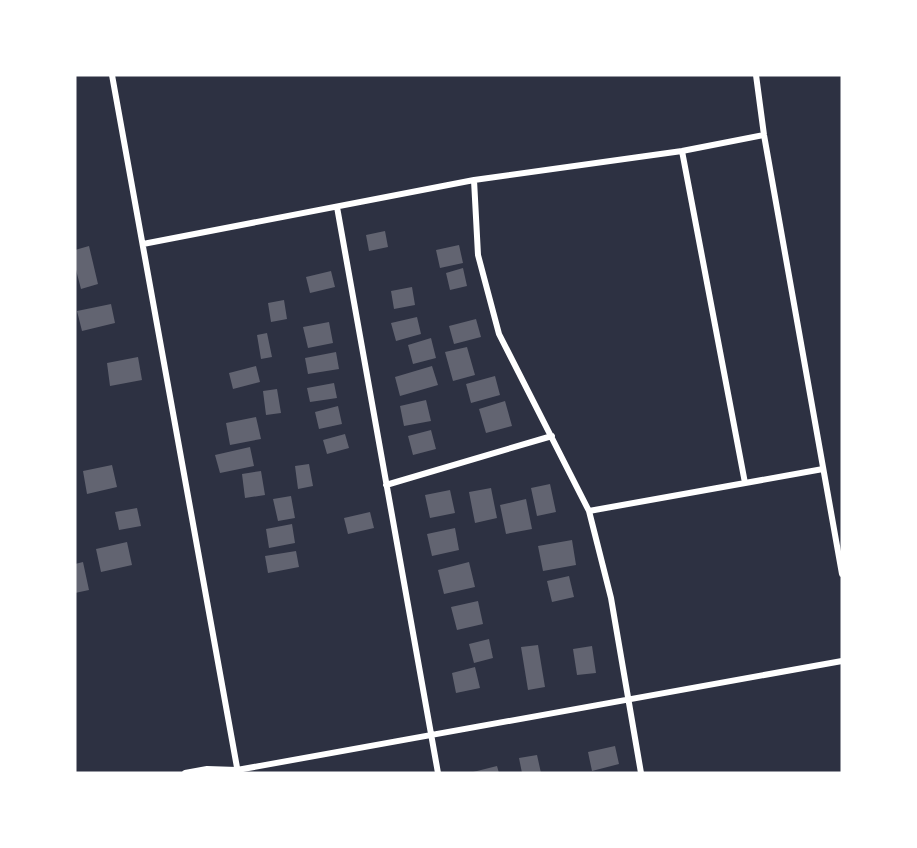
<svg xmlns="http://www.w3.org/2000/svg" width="917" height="848" font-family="'Source Sans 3',sans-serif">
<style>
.building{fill:#626471}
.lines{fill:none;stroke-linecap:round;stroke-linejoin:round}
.minor{stroke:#fff;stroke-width:6}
</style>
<rect width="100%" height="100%" fill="#2d3142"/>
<path class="building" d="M385,231l3,16 -19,4 -3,-16z
M459,245l4,18 -23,5 -4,-18z
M89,246l9,38 -17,5 -6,-23v-16z
M463,268l4,18 -17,4 -4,-17z
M331,271l4,16 -25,6 -4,-16z
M412,287l3,18 -21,4 -3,-18z
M284,300l3,19 -16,3 -3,-19z
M111,304l4,19 -33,8 -5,-20z
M417,317l4,17 -25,7 -5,-18z
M476,319l5,18 -27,7 -5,-18z
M329,322l4,21 -25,5 -5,-21z
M267,333l5,24 -11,2 -4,-24z
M431,338l5,20 -23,6 -5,-19z
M467,347l8,28 -22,6 -8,-29z
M336,352l3,17 -31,5 -3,-16z
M138,357l4,23 -32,6 -3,-23z
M256,366l4,16 -27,7 -4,-16z
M432,366l6,19 -38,11 -5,-19z
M495,376l5,19 -29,8 -5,-19z
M334,383l3,15 -27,4 -3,-14z
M277,389l4,24 -15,2 -3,-24z
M426,400l5,21 -27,5 -4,-20z
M505,401l7,25 -26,7 -7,-24z
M338,406l4,18 -23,5 -4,-17z
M256,417l5,22 -31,6 -4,-22z
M431,430l5,19 -23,6 -5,-19z
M345,434l4,14 -22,6 -4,-14z
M250,447l4,19 -34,7 -5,-18z
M309,464l4,22 -15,3 -3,-23z
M112,465l5,22 -30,7 -4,-23z
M261,471l4,24 -20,3 -3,-24z
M550,484l6,28 -19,4 -6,-28z
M491,488l6,30 -22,5 -6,-31z
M450,490l5,23 -25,5 -5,-23z
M291,496l4,22 -17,3 -5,-22z
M526,499l6,30 -26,5 -6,-29z
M137,508l4,18 -22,4 -4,-18z
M370,512l4,16 -26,6 -4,-16z
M292,524l3,19 -26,5 -3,-19z
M455,528l4,22 -27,6 -5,-22z
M572,540l4,25 -33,6 -5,-25z
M127,542l5,23 -31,7 -5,-23z
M296,551l3,16 -31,6 -3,-17z
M83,562l6,28 -14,3v-29z
M469,562l6,25 -31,7 -6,-24z
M569,576l5,21 -22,5 -5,-21z
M478,601l5,23 -26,6 -6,-23z
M489,639l4,19 -19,5 -5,-19z
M538,645l7,42 -17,3 -7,-43z
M592,646l4,27 -19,2 -4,-26z
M475,667l5,21 -24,5 -4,-20z
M615,746l4,18 -27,7 -4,-19z
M537,755l4,18h-19l-3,-15z
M497,766l2,7h-26v-1z"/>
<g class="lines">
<path class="minor" d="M112,75l126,698
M756,75l8,60 78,439
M682,151l63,332
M474,180l4,75 21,79 90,177 22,87 30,175
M337,207l101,566
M143,244l331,-64 208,-29 82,-16
M386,485l166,-49
M589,511l234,-42
M185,773l22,-4 30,1 605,-109"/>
</g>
<rect width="917" height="848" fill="none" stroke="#ffffff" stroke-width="153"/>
</svg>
